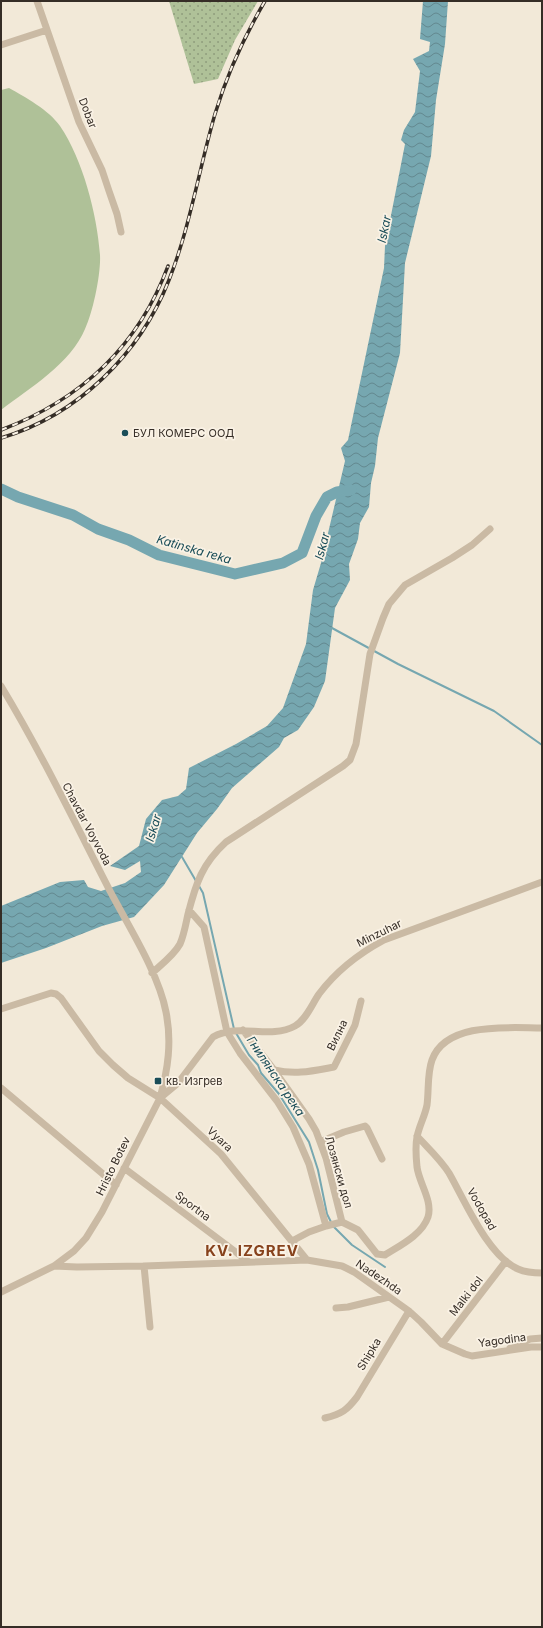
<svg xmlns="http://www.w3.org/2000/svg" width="543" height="1628" font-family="Inter,sans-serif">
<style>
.grass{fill:url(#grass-dots)}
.garden{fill:#afc198}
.water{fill:url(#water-waves)}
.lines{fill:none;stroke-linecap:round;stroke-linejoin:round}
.stream{stroke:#76a7b0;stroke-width:2}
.river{stroke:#76a7b0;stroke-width:11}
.minor{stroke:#cabaa4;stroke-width:7}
.rail-casing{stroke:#352d26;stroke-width:3.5}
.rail{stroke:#faf2e5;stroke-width:2;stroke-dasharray:6;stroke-linecap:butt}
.poi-dot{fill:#1a4d58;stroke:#faf2e5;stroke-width:1.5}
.labels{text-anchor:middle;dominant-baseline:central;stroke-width:3.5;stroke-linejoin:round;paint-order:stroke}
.street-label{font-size:11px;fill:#352d26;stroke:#faf2e5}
.poi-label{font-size:11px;fill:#352d26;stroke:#faf2e5;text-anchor:start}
.water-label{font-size:12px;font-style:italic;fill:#1a4d58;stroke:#faf2e5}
.district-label{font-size:15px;font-weight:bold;letter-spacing:1px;fill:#87421c;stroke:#faf2e5}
</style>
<defs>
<pattern id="grass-dots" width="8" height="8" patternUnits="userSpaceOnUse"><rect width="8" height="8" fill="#afc198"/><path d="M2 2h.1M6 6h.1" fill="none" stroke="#8f9d7c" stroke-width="1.8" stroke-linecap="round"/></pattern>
<pattern id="water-waves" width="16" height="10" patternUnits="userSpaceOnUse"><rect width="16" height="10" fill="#76a7b0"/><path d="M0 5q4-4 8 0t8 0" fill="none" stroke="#62888f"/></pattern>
</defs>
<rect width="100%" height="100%" fill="#f2e9d8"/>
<path class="grass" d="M169,1h89l-23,39 -17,39 -24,5z"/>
<path class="garden" d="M9,88c16,9 40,22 51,38 23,34 37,88 40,129 1,19 -7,57 -15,74 -14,34 -55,59 -84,81v-320z"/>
<path class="water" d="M423,1h25l-3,43 -9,56 -5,56 -26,107 -5,90 -22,85 -3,28 -4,17 -2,24 -9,16 -2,16 -9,25 1,16 -15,28 -10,73 -11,26 -16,23 -14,8 -5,9 -47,41 -15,21 -20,24 -33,52 -30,32 -32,9 -56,22 -45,15v-57l59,-24 24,-2 4,7 13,4 24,-8 16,-11 -1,-11 -15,9 -15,-4 29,-20 7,-27 16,-19 16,-4 8,-7 3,-21 47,-24 31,-18 16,-18 23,-64 7,-54 8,-27 24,-102 -4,-13 7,-8 36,-172 1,-22 20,-102 -4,-4 3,-10 11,-18 5,-41 -7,-12 16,-8 1,-9 -10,-3z"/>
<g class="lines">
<path class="stream" d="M332,628l66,36 96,47 48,34
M182,857l14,24
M199,886l4,7 31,136
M236,1033l13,22 9,10 3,8 18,21 30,48 9,28 9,44 4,8
M333,1226l19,19 33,22"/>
<path class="river" d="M1,489l17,8 55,18 25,14 31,11 30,15 76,19 48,-11 19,-10 14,-37 11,-19 10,-5 14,-2"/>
<path class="minor" d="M37,1l42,121 23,48 7,21 8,23 4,18
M1,45l46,-15
M1,686c40,66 74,137 109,205 19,36 49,83 56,121 6,30 2,57 -6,86
M189,910l15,17 23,105 13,21 37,48 16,26 16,37 17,62 16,-4
M152,973c10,-9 22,-18 28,-29 4,-9 6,-21 8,-30 8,-31 14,-50 38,-72l117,-76 7,-6 6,-16 14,-90 13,-36 6,-14 16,-19 47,-27 20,-13 18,-16
M1,1009l50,-16 5,1 5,4 38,53 14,14 15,13 32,20 61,56 86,106
M243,1030l31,40 35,49 7,12 10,27 16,64
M274,1070c22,5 38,1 60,-3l21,-42 6,-24
M1,1088l115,97
M417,1136c11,12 24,24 32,37 16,28 39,83 69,96 7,3 16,4 24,4
M320,1142l24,-10 21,-6 2,2 15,31
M124,1168l125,94
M342,1222l16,8 19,24 8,1c14,-9 37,-20 43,-38 5,-16 -9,-34 -11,-50 -1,-10 -2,-20 0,-30 2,-11 8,-21 10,-32 2,-15 0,-31 5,-45 14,-39 78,-32 110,-32
M292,1241l17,-9 17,-6
M54,1266l23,1 67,-1 163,-6 35,6 12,6 55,39 12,11 21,22 23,10 7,2 59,-9h11
M144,1266l6,61
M1,1292l53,-26 20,-15 12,-13 16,-26 58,-114 18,-15 35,-46c25,-15 56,3 82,-11 11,-6 17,-22 24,-32 18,-24 39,-40 65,-54l158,-58
M336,1308l12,-1 41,-10
M442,1344l64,-83
M510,1348l20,-9 12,-1
M325,1418c17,-4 22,-8 32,-21l52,-86"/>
<defs>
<path id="rail" d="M1,430c79,-30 137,-83 167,-164
M1,438c77,-23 139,-84 168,-158 21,-53 30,-111 46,-166 12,-40 29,-77 50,-113"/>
</defs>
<use href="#rail" class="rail-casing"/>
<use href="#rail" class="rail"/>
</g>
<g class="poi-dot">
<circle cx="125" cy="433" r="4"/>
<rect x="154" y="1077" width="8" height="8" rx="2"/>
</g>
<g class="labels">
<g class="street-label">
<text transform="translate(88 113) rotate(69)">Dobar</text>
<text transform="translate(87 824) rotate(62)">Chavdar Voyvoda</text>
<text transform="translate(379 933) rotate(-26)">Minzuhar</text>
<text transform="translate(337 1035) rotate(-64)">Вилна</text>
<text transform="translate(220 1139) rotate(44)">Vyara</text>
<text transform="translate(113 1166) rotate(-64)">Hristo Botev</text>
<text transform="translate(339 1172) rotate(74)">Лозянски дол</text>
<text transform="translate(193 1206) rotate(37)">Sportna</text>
<text transform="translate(482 1209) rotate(60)">Vodopad</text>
<text transform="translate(379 1277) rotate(34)">Nadezhda</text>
<text transform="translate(466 1296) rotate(-52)">Malki dol</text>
<text transform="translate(502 1340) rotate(-8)">Yagodina</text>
<text transform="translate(369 1354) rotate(-59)">Shipka</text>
</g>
<g class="poi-label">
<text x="133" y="433">БУЛ КОМЕРС ООД</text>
<text x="166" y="1081">кв. Изгрев</text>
</g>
<g class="water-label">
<text transform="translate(384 229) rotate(-78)">Iskar</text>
<text transform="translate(322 546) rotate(-75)">Iskar</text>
<text transform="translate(194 549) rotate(16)">Katinska reka</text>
<text transform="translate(153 828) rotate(-73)">Iskar</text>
<text transform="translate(276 1076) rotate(56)">Гнилянска река</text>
</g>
<g class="district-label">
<text x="252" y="1250">KV. IZGREV</text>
</g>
</g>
<rect width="543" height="1628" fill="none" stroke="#352d26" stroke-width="4"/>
</svg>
